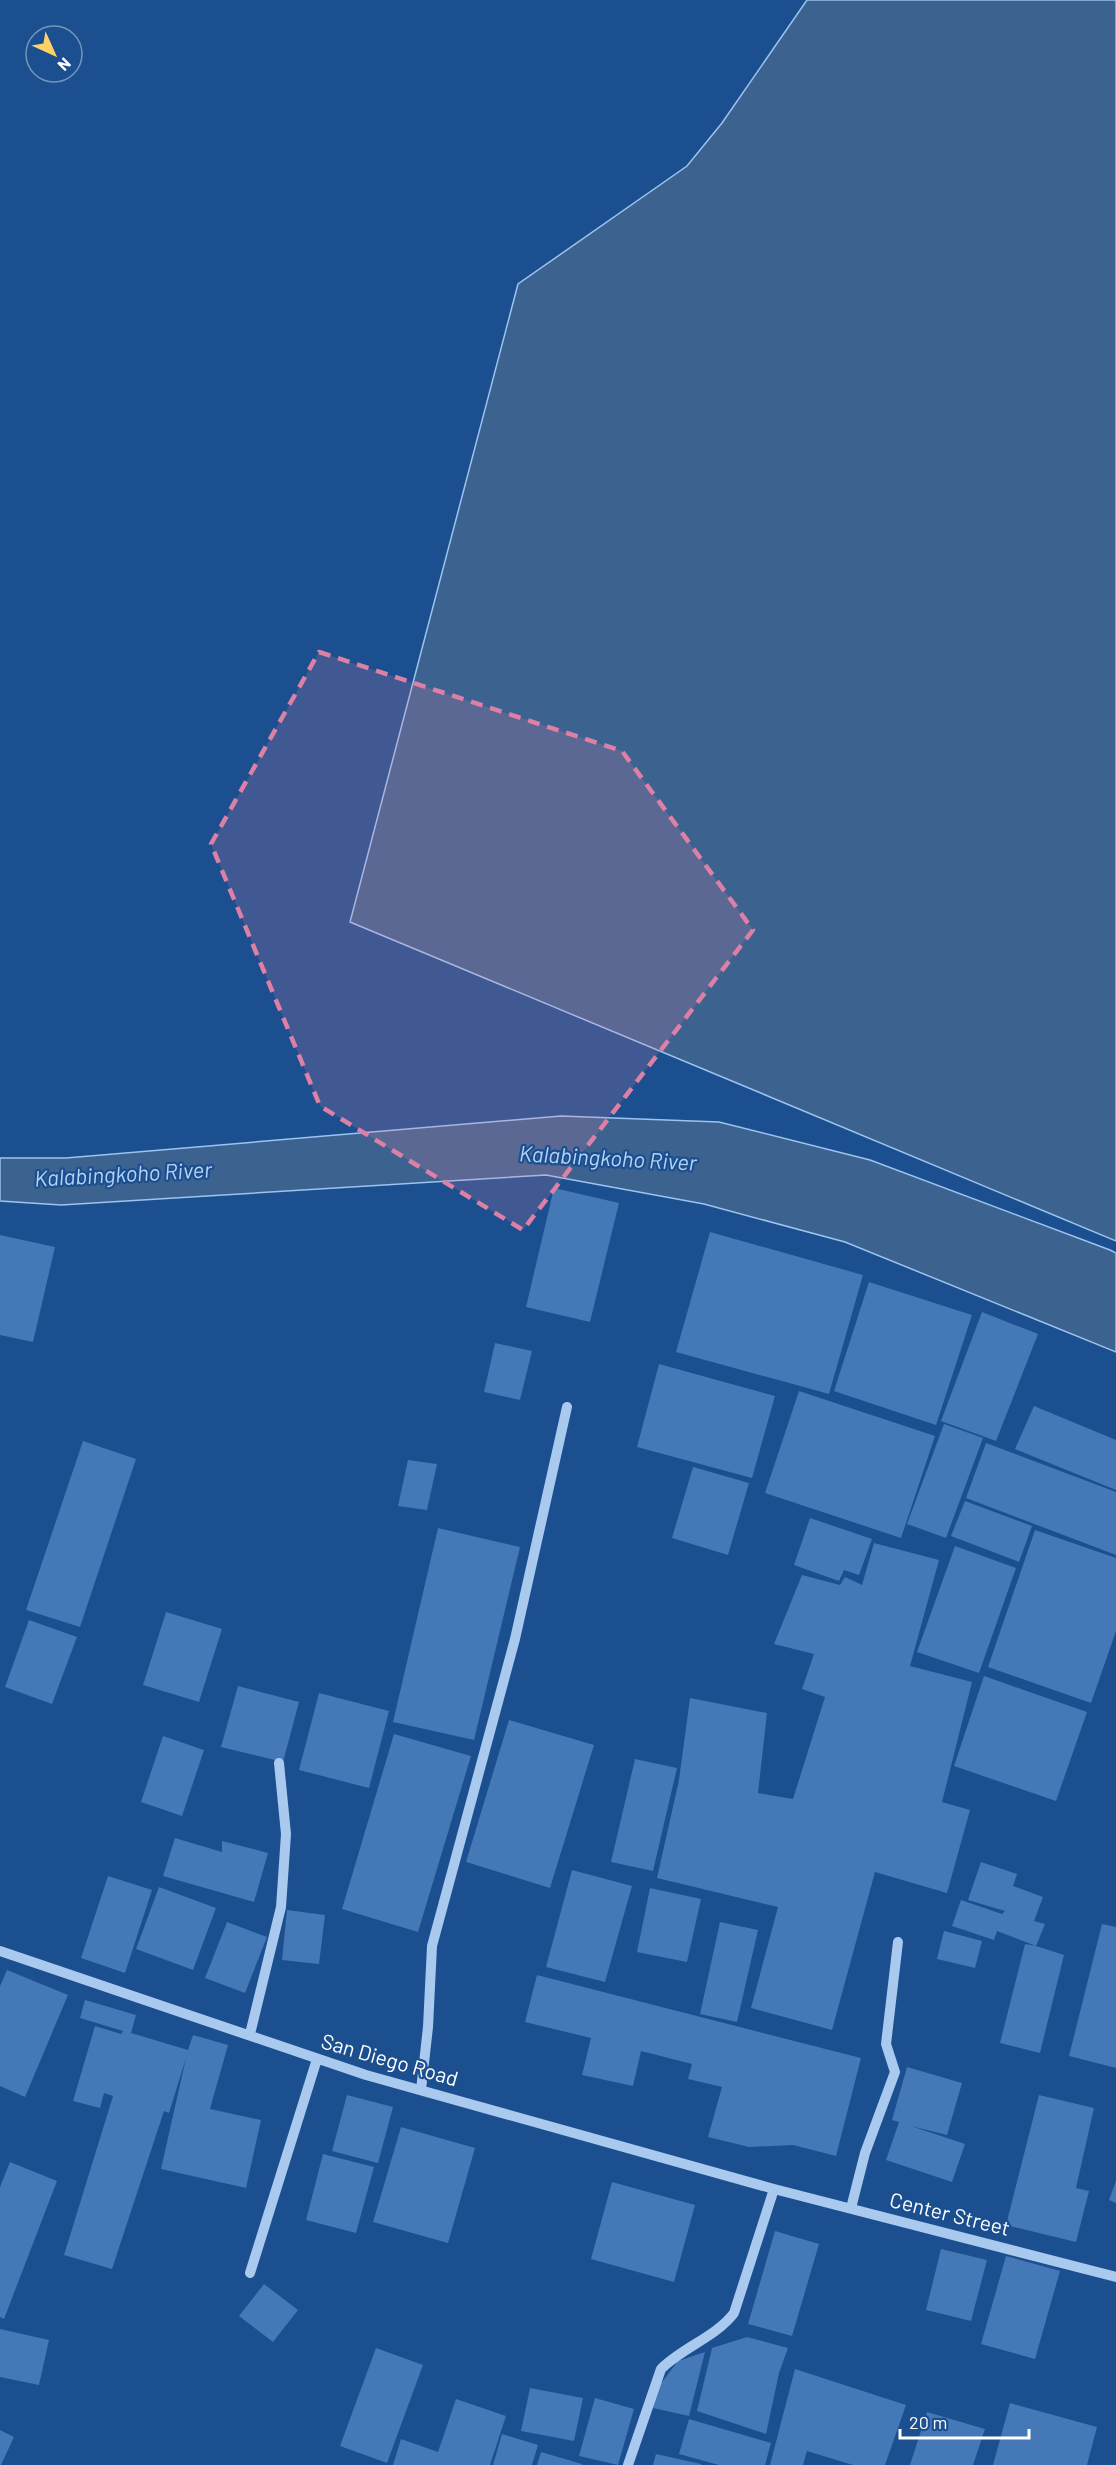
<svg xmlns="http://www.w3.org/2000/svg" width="1116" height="2465" font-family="Barlow,sans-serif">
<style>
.water{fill:#3c6290;stroke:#9cc4f0;stroke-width:1.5}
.building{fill:#4478b7}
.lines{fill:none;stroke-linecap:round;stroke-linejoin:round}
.minor{stroke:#a9c9ee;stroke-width:10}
.marked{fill:#dd80a5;fill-opacity:0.2;stroke:#dd80a5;stroke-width:4.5;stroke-dasharray:12 8;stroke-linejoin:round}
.labels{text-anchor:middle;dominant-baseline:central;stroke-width:4.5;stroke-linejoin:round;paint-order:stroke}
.street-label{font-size:21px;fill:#fff;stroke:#1b4f8f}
.water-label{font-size:22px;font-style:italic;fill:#b5d3f5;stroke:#1b4f8f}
</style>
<rect width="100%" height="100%" fill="#1b4f8f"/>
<path class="water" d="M807,0h309v1241l-766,-319 168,-638 169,-118 35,-43z
M561,1116l158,6 151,38 240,90 6,3v99l-271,-110 -141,-38 -158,-29 -485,30 -61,-4v-43h66z"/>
<path class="building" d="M554,1188l65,15 -29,119 -64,-15z
M710,1232l153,43 -34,119 -153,-42z
M0,1235l55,12 -22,95 -33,-7z
M869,1282l103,33 -36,110 -102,-34z
M982,1312l56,22 -42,107 -55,-20z
M495,1343l37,8 -12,49 -36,-8z
M659,1364l116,32 -23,82 -115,-31z
M799,1391l136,45 -34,102 -136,-45z
M1034,1406l82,34v50l-101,-41z
M944,1424l39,14 -37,100 -39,-14z
M83,1441l53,18 -56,168 -54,-17z
M986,1443l130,49v63l-150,-57z
M408,1460l29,4 -10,46 -29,-4z
M693,1467l56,16 -21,72 -56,-17z
M965,1501l67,25 -13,36 -68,-26z
M810,1518l62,21 -13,36 -15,-5 -5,11 -45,-16z
M438,1528l82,19 -46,193 -81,-18z
M1035,1530l81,28v73l-25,72 -103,-36z
M874,1543l65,17 -29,106 62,16 -30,120 28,8 -23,83 -72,-21 -43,158 -81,-22 27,-101 -121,-29 22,-98 11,-82 77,15 -9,80 35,6 32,-102 -23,-8 12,-35 -40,-10 28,-69 38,10 5,-8 17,8z
M955,1546l61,22 -37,105 -62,-21z
M166,1612l56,17 -23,73 -56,-17z
M29,1620l48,17 -25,67 -47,-17z
M984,1676l103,36 -31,89 -102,-35z
M238,1686l61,16 -16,60 -62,-15z
M319,1693l70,18 -20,77 -70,-18z
M509,1720l85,25 -44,143 -84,-26z
M394,1734l77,22 -53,176 -76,-23z
M163,1736l41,14 -22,66 -41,-14z
M635,1759l42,9 -24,103 -42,-9z
M175,1838l47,14v-11l46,12 -14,49 -91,-26z
M981,1862l36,12 -4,12 30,11 -9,24 11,3 -9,22 -39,-15 -3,9 -42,-14 9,-26 41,14 3,-3 -37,-11z
M572,1870l60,16 -27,96 -59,-15z
M108,1876l44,14 -27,83 -44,-15z
M159,1887l57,21 -23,62 -57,-21z
M650,1888l51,11 -14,63 -50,-10z
M287,1910l38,5 -6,49 -37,-4z
M227,1922l40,15 -22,56 -40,-15z
M720,1922l38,8 -21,92 -37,-8z
M1102,1924l14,3v141l-47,-12z
M944,1931l38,10 -7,27 -38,-9z
M1025,1944l11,2 28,9 -24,98 -40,-10z
M7,1970l61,25 -43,102 -25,-11v-100z
M537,1975l324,83 -25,98 -43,-11 -44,2 -41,-10 14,-50 -34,-8 4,-15 -51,-13 -8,35 -51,-11 9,-37 -66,-16z
M85,2000l51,15 -5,18 57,17 5,-15 35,10 -18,64 51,11 -15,68 -85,-19 25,-111 -17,55 -5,-2 -52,158 -48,-14 49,-159 -9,-3 -4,15 -27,-7 22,-75 26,8 2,-3 -43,-13z
M907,2067l55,16 -15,52 -36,-9 54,18 -13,38 -66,-22 13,-38 -7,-2z
M347,2095l46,12 -15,56 -46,-12z
M1039,2095l55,13 -18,80 13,3 -13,51 -70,-17z
M401,2127l74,21 -27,95 -75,-21z
M323,2154l51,13 -18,66 -50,-13z
M10,2162l47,19 -53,138 -4,-2v-130z
M1116,2181v22l-7,-3z
M612,2182l83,23 -21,77 -83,-23z
M775,2231l44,13 -27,92 -44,-12z
M941,2249l46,11 -16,61 -45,-11z
M1006,2256l54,15 -25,88 -54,-15z
M264,2284l34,26 -25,32 -34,-26z
M0,2329l49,11 -10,45 -39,-8z
M747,2337l41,11 -9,25 -13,61 -69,-23 15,-63z
M376,2348l47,17 -36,98 -47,-17z
M705,2352l-16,64 -36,-8 3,-18 22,-29z
M795,2369l111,36 -21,60h-32l-46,-14 -4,14h-33z
M530,2388l53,10 -9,43 -53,-10z
M595,2398l39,11 -16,56 -39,-9z
M456,2399l50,17 -16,49h-97l8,-26 37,13z
M1010,2403l87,24 -10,38h-94z
M927,2412l58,17 -12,36h-63z
M689,2419l82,24 -6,22h-46l-40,-11z
M0,2430l14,7 -13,28h-1z
M502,2434l36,11 -6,20h-39z
M541,2452l41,12v1h-45z
M656,2454l45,10v1h-48z"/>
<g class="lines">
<path class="minor" d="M0,1951l366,124 408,114 342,88
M250,2034l31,-127 5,-73 -7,-71
M421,2090l7,-63 4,-81 83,-307 52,-232
M851,2208l14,-55 30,-81 -9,-28 12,-102
M250,2273l67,-214
M628,2465l33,-96c22,-22 55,-32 73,-56l40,-124"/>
</g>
<path class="marked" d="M319,652l303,99 131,179 -230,300 -203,-124 -109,-262z"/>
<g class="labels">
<g class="street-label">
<text transform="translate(390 2059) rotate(16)">San Diego Road</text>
<text transform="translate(950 2213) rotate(14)">Center Street</text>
</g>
<g class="water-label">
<text transform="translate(608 1157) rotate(3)">Kalabingkoho River</text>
<text transform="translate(123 1173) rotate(-3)">Kalabingkoho River</text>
</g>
</g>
<g transform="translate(54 54) rotate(135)"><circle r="28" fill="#1b4f8f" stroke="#7695bc" stroke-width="1.5"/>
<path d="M0-4.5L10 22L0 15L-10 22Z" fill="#ffd166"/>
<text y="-9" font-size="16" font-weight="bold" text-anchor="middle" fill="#ffffff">N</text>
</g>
<path d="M900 2429v9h129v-9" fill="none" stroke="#ffffff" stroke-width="3"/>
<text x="909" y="2429" font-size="18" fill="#ffffff" stroke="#1b4f8f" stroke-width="4.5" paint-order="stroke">20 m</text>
</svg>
